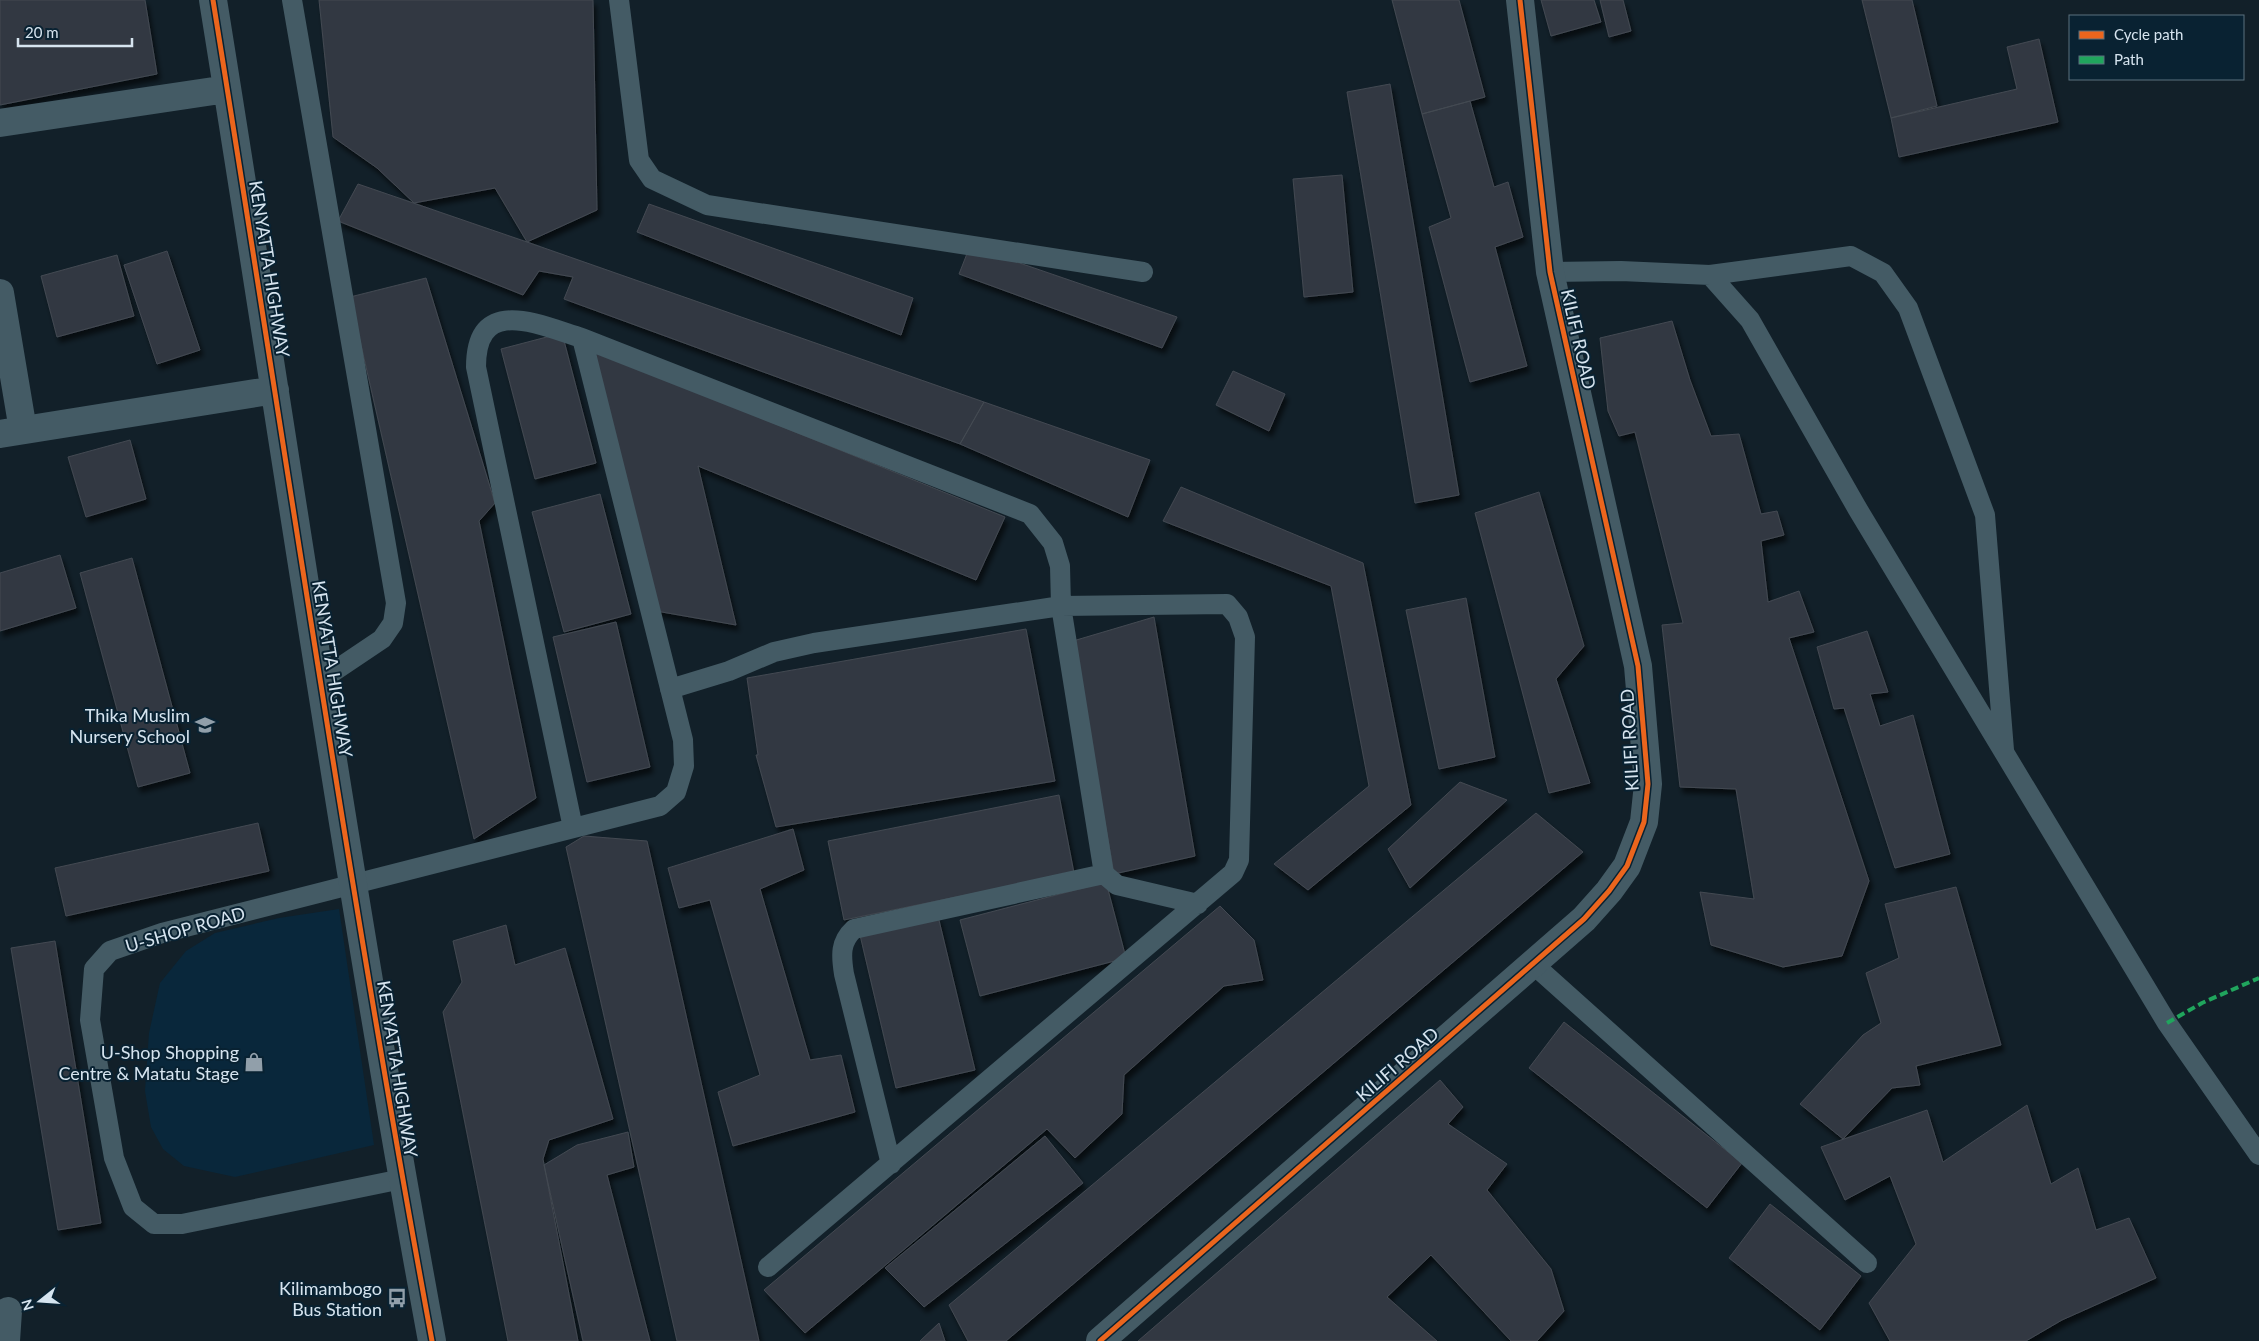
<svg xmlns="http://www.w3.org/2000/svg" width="2259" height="1341" font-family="Lato,sans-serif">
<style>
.built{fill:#09273b}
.building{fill:#333942;stroke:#434952;filter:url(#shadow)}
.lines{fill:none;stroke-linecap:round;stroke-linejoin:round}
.service{stroke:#445b65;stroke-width:20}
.minor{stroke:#445b65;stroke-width:28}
.quiet{stroke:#20a55d;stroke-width:4;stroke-dasharray:8 4;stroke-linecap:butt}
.cycleway-casing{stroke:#092232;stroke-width:8}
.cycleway{stroke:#eb651d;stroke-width:5}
.labels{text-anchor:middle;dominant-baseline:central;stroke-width:4;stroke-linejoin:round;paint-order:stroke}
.street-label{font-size:18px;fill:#d6e4ef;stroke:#092232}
.poi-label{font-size:18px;fill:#d6e4ef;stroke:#092232;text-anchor:end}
</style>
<defs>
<filter id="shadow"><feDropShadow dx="3" dy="5.5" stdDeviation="2.5" flood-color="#0009"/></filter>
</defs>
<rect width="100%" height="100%" fill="#122029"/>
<path class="built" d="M339,909l35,236 -139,32 -51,-11 -21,-17 -12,-22 -6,-36 4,-58 11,-50 26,-32 29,-18 64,-15z"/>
<path class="building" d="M0,0h145l12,74 -157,31z
M319,0h274l4,210 -70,32 -32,-54 -81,15 -37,-35 -44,-31z
M1392,0h67l26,97 -63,17z
M1541,0h53l7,22 -50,14z
M1600,0h23l8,31 -22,6z
M1862,0h50l25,106 -46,12z
M2039,39l19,83 -159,35 -8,-39 126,-29 -10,-42z
M1390,84l69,411 -44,8 -68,-411z
M1470,101l24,86 14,-5 15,55 -28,10 32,119 -57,16 -41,-155 22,-9 -29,-104z
M1342,175l11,117 -49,5 -11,-118z
M358,184l169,58 457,160 -24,42 -396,-145 9,-22 -34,-6 -16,24 -185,-74z
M649,204l264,94 -12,37 -264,-103z
M970,246l207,71 -15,31 -203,-74z
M167,251l33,99 -43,14 -33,-99z
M117,255l17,61 -77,21 -16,-61z
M426,278l69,225 -16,18 57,277 -62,41 -124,-542z
M1672,321l18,59 21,56 28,-2 22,80 16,-3 7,24 -23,6 7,61 31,-11 15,41 -25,6 80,243 -27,75 -59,11 -72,-22 -11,-53 54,7 -18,-110 -56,-2 -18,-162 21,-2 -48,-191 -16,4 -11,-25 -8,-73z
M562,333l34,130 -61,16 -34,-130z
M586,347l419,170 -29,63 -278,-114 38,159 -80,-14z
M1233,371l52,23 -16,37 -53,-26z
M984,402l166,58 -22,57 -168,-73z
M130,440l16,59 -60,18 -18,-60z
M1181,487l182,76 48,242 -103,85 -34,-26 95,-78 -38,-200 -168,-65z
M1539,492l45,154 -28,33 34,104 -41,10 -74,-280z
M600,494l31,120 -67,18 -32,-120z
M60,555l16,53 -76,23v-58z
M132,558l58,215 -52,14 -58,-214z
M1466,598l29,159 -56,12 -33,-159z
M1154,617l41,239 -81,18 -41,-233z
M616,622l34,145 -63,15 -34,-145z
M1026,629l29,152 -279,46 -20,-72h2l-11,-77z
M1867,631l21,61 -18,2 10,32 33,-11 37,139 -55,14 -51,-160 -10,1 -17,-62z
M1460,782l47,18 -97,88 -22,-39z
M1059,795l15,78 -230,47 -16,-79z
M1536,813l47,39 -577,489h-38l-19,-36z
M258,823l11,48 -203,45 -11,-48z
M793,829l11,41 -44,19 50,171 31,-5 14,57 -122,34 -15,-54 42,-17 -50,-175 -31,8 -11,-40z
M584,836l63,5 112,500h-82l-111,-494z
M1106,882l20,76 -146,38 -20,-76z
M1956,887l45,158 -85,21 4,19 -28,3 -49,51 -43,-35 63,-69 18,-12 -15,-50 33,-15 -14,-54z
M1220,906l34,34 9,40 -39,6 -100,89 -2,39 -47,44 -28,-29 -242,204 -41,-43z
M938,916l37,154 -79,18 -36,-153z
M506,925l9,40 50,-17 48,171 -64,21 -6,19 35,182h-70l-65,-329 19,-30 -9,-41z
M55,941l46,282 -43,7 -47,-282z
M1564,1022l178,141 -35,45 -178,-140z
M1440,1080l23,27 -15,17 59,40 -20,26 64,79 13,42 -27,30h-26l-80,-86 -44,42 50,44h-299z
M2027,1105l24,79 27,-16 18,62 33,-12 27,60 -94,42 -36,21h-136l-21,-38 47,-59 -26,-68 -45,24 -24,-53 106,-37 16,52z
M628,1132l6,35 -27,8 43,166h-67l-39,-176 33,-20z
M1045,1136l38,47 -159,124 -39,-39z
M1770,1204l91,72 -41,54 -91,-72z
M939,1323l6,18h-25z"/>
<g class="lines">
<path class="service" d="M292,0l104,603 -3,20 -11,16 -61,41
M619,0l20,160 13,19 55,26 436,67
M1550,272l71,-1 89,4 40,45 107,188 310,515 92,132
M1710,275l141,-19 32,17 25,35 77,207 19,235
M670,689l59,-18 45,-19 40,-9 247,-37 166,-2 11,13 7,20 -6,223 -6,13 -465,394
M573,828l-97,-461c0,-73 63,-42 106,-29
M1533,964l334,299
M891,1164l-47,-190c-3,-19 -4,-32 10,-45l250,-55
M402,1179l-220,45h-28l-21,-17 -19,-49 -24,-138 4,-51 16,-18 52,-18 498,-127 16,-14 8,-26 -1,-26 -101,-402 448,176 23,29 7,23 1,40 43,268 13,11 81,19"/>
<path class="minor" d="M213,0c72,447 137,896 219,1341
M0,123l227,-34
M0,293l23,137
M0,434l275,-44
M6,1341l2,-30
M1100,1341l484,-422 25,-28 18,-25 17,-44 4,-38 -10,-118 -88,-394 -30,-272"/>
<path class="quiet" d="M2167,1023l35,-20 57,-25"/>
<defs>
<path id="cycleway" d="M213,0c72,447 137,896 219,1341
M1100,1341l484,-422 25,-28 18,-25 17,-44 4,-38 -10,-118 -88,-394 -30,-272"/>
</defs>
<use href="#cycleway" class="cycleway-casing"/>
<use href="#cycleway" class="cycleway"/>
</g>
<defs>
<symbol id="school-bare" viewBox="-9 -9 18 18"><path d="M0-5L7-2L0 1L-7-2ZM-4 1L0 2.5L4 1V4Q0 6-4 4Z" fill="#919faa" stroke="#092232" stroke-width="2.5" paint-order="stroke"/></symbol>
<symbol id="shop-bare" viewBox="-9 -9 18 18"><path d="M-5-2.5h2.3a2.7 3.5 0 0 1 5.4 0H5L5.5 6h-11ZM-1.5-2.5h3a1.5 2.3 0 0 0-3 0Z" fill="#919faa" stroke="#092232" stroke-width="2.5" paint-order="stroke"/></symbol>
<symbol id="bus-bare" viewBox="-9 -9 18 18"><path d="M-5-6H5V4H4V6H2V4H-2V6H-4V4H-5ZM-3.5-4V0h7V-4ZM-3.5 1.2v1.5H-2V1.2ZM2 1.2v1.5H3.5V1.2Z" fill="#919faa" stroke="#092232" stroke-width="2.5" paint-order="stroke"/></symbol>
</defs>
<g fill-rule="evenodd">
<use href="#school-bare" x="191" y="711" width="28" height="28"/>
<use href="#shop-bare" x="240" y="1048" width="28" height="28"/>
<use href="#bus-bare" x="383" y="1284" width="28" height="28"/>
</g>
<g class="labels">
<g class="street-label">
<text transform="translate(270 269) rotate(81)">KENYATTA HIGHWAY</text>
<text transform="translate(1579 339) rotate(77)">KILIFI ROAD</text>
<text transform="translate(333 669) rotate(81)">KENYATTA HIGHWAY</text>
<text transform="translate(1629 740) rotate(-93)">KILIFI ROAD</text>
<text transform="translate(185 929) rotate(-16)">U-SHOP ROAD</text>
<text transform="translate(1397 1064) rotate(-41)">KILIFI ROAD</text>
<text transform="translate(398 1069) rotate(81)">KENYATTA HIGHWAY</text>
</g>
<g class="poi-label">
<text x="190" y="715">Thika Muslim<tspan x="190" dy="21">Nursery School</tspan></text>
<text x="239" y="1052">U-Shop Shopping<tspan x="239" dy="21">Centre &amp; Matatu Stage</tspan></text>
<text x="382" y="1288">Kilimambogo<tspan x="382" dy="21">Bus Station</tspan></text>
</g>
</g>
<rect x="2069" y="15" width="175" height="65" fill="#092232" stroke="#5b707e"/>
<rect x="2079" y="31" width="25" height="8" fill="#eb651d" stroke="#5b707e"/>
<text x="2114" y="40" font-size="15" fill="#d6e4ef">Cycle path</text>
<rect x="2079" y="56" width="25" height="8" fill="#20a55d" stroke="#5b707e"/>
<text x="2114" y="65" font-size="15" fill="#d6e4ef">Path</text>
<g transform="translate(40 1301) rotate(253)" stroke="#092232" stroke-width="4" paint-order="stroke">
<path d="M0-4L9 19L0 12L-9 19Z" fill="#d6e4ef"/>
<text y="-8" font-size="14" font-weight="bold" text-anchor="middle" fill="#d6e4ef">N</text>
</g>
<path d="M18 38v8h114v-8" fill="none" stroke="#d6e4ef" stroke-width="2.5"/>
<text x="25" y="38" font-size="15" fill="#d6e4ef" stroke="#092232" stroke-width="4" paint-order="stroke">20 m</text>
</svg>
